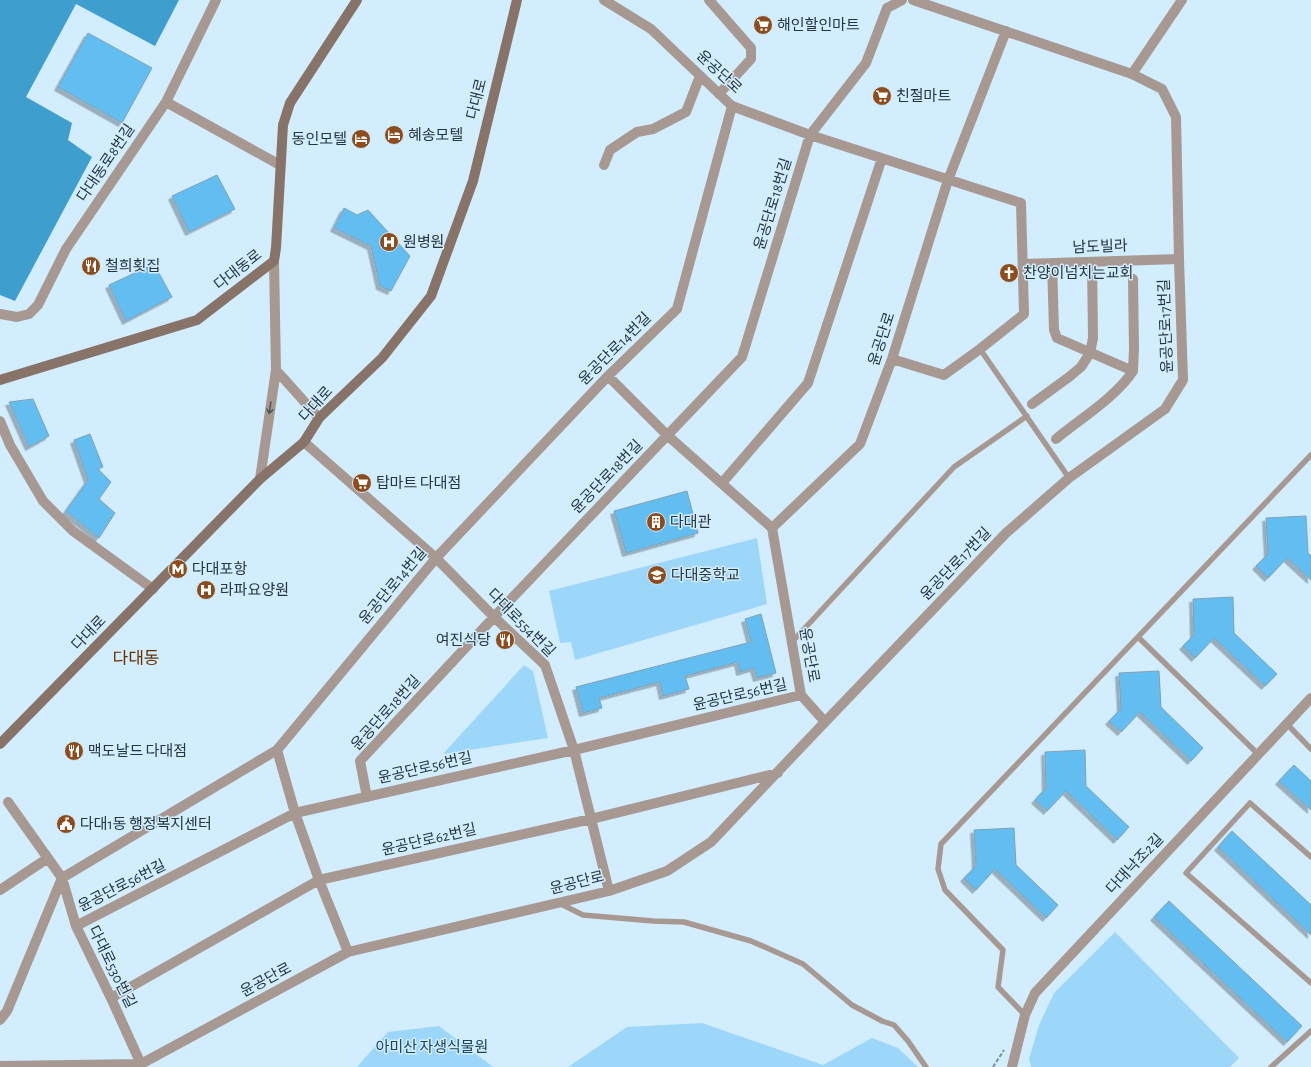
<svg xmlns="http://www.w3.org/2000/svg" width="1311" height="1067" font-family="'Alegreya Sans','Noto Sans KR',sans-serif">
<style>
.green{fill:#9cd7f9}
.water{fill:#3e9ecd}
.building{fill:#62bef0;stroke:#80a1b5;filter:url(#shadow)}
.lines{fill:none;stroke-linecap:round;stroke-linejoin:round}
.path{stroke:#7a8f9c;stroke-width:2;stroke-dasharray:4 2;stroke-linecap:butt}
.lane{stroke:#a79991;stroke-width:5.5}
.street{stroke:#a79991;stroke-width:10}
.secondary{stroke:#877367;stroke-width:10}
.oneway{stroke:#54585a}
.labels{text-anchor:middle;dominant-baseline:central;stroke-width:3;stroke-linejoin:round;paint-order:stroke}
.poi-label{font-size:15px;fill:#27353d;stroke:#d1edfe;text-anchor:start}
.street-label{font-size:15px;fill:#27353d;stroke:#d1edfe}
.park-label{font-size:15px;fill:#1c4459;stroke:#d1edfe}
.quarter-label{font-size:17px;fill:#6b3000;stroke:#d1edfe}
</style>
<defs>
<filter id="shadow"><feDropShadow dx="-3.5" dy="3.5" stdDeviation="0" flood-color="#0004"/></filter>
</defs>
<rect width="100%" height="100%" fill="#d1edfe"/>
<path class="green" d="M757,538l10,66 -192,56 -4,-18 -11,1 -11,-52z
M524,665l9,6 15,67 -105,16z
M1115,932l124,126 -9,9h-199l-2,-8 10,-34 15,-32z
M702,1023l121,42 49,-27 26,10 20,19h-350l59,-40z
M439,1026l54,41h-136l31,-35z"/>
<path class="water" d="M0,0h179l-24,46 -79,-42 -50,93 46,26 -4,17 24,17 -77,144 -15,-6z"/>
<path class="building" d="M88,33l64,35 -30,55 -64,-36z
M217,175l18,34 -46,23 -17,-36z
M344,208l13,7 11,-5 42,46 -19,35 -11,-5 -9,-40 -37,-18z
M154,264l18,33 -46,24 -17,-36z
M33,399l16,37 -20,11 -20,-45z
M90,434l13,33 -5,2 13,13 -12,17 16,14 -16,25 -33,-27 22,-31 -14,-40z
M687,491l11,42 -72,20 -12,-42z
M1306,516l2,37 3,3v24l-24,-22 -19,20 -12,-12 12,-12 -2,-36z
M1233,597l1,36 43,41 -12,12 -51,-48 -19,20 -12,-12 11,-11 -1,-36z
M761,614l15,59 -19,5 -3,-10 -14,4 -2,-10 -53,14 4,13 -26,7 -3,-14 -61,16 3,10 -19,5 -7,-26 175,-45 -6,-23z
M1159,671l2,36 42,41 -12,13 -51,-49 -19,20 -12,-11 12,-12 -2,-36z
M1085,750l1,36 43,41 -12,13 -51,-49 -19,20 -12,-11 11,-12 -1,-36z
M1294,765l17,16v29l-32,-29z
M1014,828l2,37 42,40 -12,13 -51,-49 -19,21 -12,-12 12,-12 -2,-36z
M1232,831l79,74v30l-93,-88z
M1169,901l133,125 -15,16 -133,-125z"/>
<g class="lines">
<path class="path" d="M993,1067l11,-17"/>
<path class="lane" d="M980,349l89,129
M1138,637l120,117
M792,642l162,-175 73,-51
M1287,724l24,25
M1311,857l-61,-54 -64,70 125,110
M559,903l24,12 70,6 31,1 67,19 52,23 49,41 30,16 12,4 14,16 18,26
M1025,1015l-27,-28 5,-37 -58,-60 -7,-21 3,-25 370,-389
M1271,1067l40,-36"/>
<path class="street" d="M604,0l47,29 81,77 78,29 211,68 3,111 -44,35 -36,26 -52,-16
M709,0l42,48v11l-32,35
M1132,74l50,-74
M166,102l114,63
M604,165l6,-15 27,-18 16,-3 33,-17 14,-36
M1052,263l2,67 3,8 76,33c-17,26 -53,48 -77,68
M1023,264l156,-5
M0,314l17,3 12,-3 9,-9 28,-56 100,-147 50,-102
M276,370l43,48
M1133,371l1,-22 -1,-70
M608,376l59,59 105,93
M1032,404l37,-27 12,-10 9,-14 3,-15 -1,-76
M0,421l10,24 33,56 30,30 80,58
M304,442l132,116 58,59 51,48 29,85 35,141
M260,479l16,-109 -2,-109
M722,483l86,-100 74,-225
M772,528l88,-84 32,-85 56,-179 58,-149
M825,722l181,-189 63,-55 96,-69 18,-29 -4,-121 -3,-142 -14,-28 -30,-15 -219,-74
M277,750l18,63 24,67 29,72
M367,797l-7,-36 134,-144 248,-260 68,-222 56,-72 21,-55 15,-8
M8,802l54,76 14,48 35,72 30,66
M0,890l48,-32
M76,926l219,-113 279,-63 227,-55
M111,998l208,-118 272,-61 187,-46
M0,1020l7,-9 55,-133 215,-128 159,-192 172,-182 69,-67 55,-203
M0,1066l141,-2 207,-112 261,-61 58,-20 44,-29 114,-120 -24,-27 -29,-167
M1012,1067l13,-52 10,-22 276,-295"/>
<path class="secondary" d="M0,380l197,-60 77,-59 2,-13 7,-123 7,-22 67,-103
M0,744l260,-265 44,-37 15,-24 63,-60 49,-62 42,-115 44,-181"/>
</g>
<defs><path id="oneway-shaft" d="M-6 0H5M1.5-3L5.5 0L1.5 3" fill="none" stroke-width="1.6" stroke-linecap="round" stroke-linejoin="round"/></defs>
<use class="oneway" href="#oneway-shaft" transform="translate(270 408) rotate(98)"/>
<defs>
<symbol id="supermarket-disc" viewBox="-11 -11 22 22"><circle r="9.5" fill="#8e4b1b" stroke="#d1edfe"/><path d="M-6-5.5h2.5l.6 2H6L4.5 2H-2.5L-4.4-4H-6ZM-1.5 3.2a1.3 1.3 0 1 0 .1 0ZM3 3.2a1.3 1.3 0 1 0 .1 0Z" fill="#fff"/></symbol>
<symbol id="hotel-disc" viewBox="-11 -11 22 22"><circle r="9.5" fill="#8e4b1b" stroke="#d1edfe"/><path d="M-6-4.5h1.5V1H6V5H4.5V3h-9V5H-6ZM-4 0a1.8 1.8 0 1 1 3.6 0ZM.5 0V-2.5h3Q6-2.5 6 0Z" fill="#fff"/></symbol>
<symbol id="hospital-disc" viewBox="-11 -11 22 22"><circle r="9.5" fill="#8e4b1b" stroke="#d1edfe"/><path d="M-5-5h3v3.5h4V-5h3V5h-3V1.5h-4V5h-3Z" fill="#fff"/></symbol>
<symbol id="restaurant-disc" viewBox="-11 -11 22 22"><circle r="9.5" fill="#8e4b1b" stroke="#d1edfe"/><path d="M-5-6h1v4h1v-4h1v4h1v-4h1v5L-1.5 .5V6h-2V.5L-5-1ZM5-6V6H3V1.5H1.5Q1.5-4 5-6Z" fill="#fff"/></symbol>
<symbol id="church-disc" viewBox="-11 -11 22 22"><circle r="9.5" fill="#8e4b1b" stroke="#d1edfe"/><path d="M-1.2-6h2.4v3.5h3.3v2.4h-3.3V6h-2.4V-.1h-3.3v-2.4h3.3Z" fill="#fff"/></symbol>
<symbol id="building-disc" viewBox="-11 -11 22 22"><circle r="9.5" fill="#8e4b1b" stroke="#d1edfe"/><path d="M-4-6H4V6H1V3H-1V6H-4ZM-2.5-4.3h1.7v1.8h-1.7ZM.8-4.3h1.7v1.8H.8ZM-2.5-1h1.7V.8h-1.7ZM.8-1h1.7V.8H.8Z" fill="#fff"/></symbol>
<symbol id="metro-disc" viewBox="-11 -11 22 22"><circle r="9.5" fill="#8e4b1b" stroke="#d1edfe"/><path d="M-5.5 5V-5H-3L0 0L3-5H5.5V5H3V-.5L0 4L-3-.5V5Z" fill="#fff"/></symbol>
<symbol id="school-disc" viewBox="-11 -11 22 22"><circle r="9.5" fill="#8e4b1b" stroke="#d1edfe"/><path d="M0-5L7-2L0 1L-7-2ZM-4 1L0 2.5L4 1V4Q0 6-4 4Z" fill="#fff"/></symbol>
<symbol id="civic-disc" viewBox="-11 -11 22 22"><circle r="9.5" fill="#8e4b1b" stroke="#d1edfe"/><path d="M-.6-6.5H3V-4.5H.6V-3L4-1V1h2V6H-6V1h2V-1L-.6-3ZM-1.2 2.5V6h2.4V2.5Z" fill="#fff"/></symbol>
</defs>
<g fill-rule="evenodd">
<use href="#supermarket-disc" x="752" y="14" width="22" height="22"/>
<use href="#supermarket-disc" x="871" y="85" width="22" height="22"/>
<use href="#hotel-disc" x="383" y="124" width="22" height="22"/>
<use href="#hotel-disc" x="350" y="128" width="22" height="22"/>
<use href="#hospital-disc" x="378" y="231" width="22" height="22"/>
<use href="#restaurant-disc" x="80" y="255" width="22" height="22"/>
<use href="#church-disc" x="998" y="262" width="22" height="22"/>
<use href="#supermarket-disc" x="351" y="472" width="22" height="22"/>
<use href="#building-disc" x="645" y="511" width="22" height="22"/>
<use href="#metro-disc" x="167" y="558" width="22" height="22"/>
<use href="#school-disc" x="646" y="564" width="22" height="22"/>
<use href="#hospital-disc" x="195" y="579" width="22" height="22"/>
<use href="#restaurant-disc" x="494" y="629" width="22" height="22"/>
<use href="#restaurant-disc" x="63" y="740" width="22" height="22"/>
<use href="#civic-disc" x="55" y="813" width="22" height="22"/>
</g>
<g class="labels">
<g class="poi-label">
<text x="777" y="25">해인할인마트</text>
<text x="896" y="96">친절마트</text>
<text x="408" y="135">혜송모텔</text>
<text x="347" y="139" text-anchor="end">동인모텔</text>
<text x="403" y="242">원병원</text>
<text x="105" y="266">철희횟집</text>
<text x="1023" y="273">찬양이넘치는교회</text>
<text x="376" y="483">탑마트 다대점</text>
<text x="670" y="522">다대관</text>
<text x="192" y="569">다대포항</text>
<text x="671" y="575">다대중학교</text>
<text x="220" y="590">라파요양원</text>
<text x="491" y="640" text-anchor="end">여진식당</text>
<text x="88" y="751">맥도날드 다대점</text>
<text x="80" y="824">다대1동 행정복지센터</text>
</g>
<g class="street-label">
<text transform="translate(719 72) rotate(43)">윤공단로</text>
<text transform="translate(477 99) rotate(-76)">다대로</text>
<text transform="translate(106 163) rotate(-56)">다대동로8번길</text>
<text transform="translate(773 204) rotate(-73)">윤공단로18번길</text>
<text transform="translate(1100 247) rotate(-2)">남도빌라</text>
<text transform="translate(238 270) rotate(-38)">다대동로</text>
<text transform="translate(1166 326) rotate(-92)">윤공단로17번길</text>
<text transform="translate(882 339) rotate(-72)">윤공단로</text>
<text transform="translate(615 349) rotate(-45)">윤공단로14번길</text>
<text transform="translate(316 404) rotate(-48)">다대로</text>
<text transform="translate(607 477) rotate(-46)">윤공단로18번길</text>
<text transform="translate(956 564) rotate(-46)">윤공단로17번길</text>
<text transform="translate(393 586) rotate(-50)">윤공단로14번길</text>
<text transform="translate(521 623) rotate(45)">다대로554번길</text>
<text transform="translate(89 633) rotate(-46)">다대로</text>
<text transform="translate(809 655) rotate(80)">윤공단로</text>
<text transform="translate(740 695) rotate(-13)">윤공단로56번길</text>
<text transform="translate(386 713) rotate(-48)">윤공단로18번길</text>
<text transform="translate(425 768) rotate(-13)">윤공단로56번길</text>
<text transform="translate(429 840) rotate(-13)">윤공단로62번길</text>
<text transform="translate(1135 864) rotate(-47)">다대낙조2길</text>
<text transform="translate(577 883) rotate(-14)">윤공단로</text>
<text transform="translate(122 886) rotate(-27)">윤공단로56번길</text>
<text transform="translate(112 967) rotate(64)">다대로530번길</text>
<text transform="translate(266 980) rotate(-28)">윤공단로</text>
</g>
<g class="park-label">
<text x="432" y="1047">아미산 자생식물원</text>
</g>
<g class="quarter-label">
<text x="136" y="658">다대동</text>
</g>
</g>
</svg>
